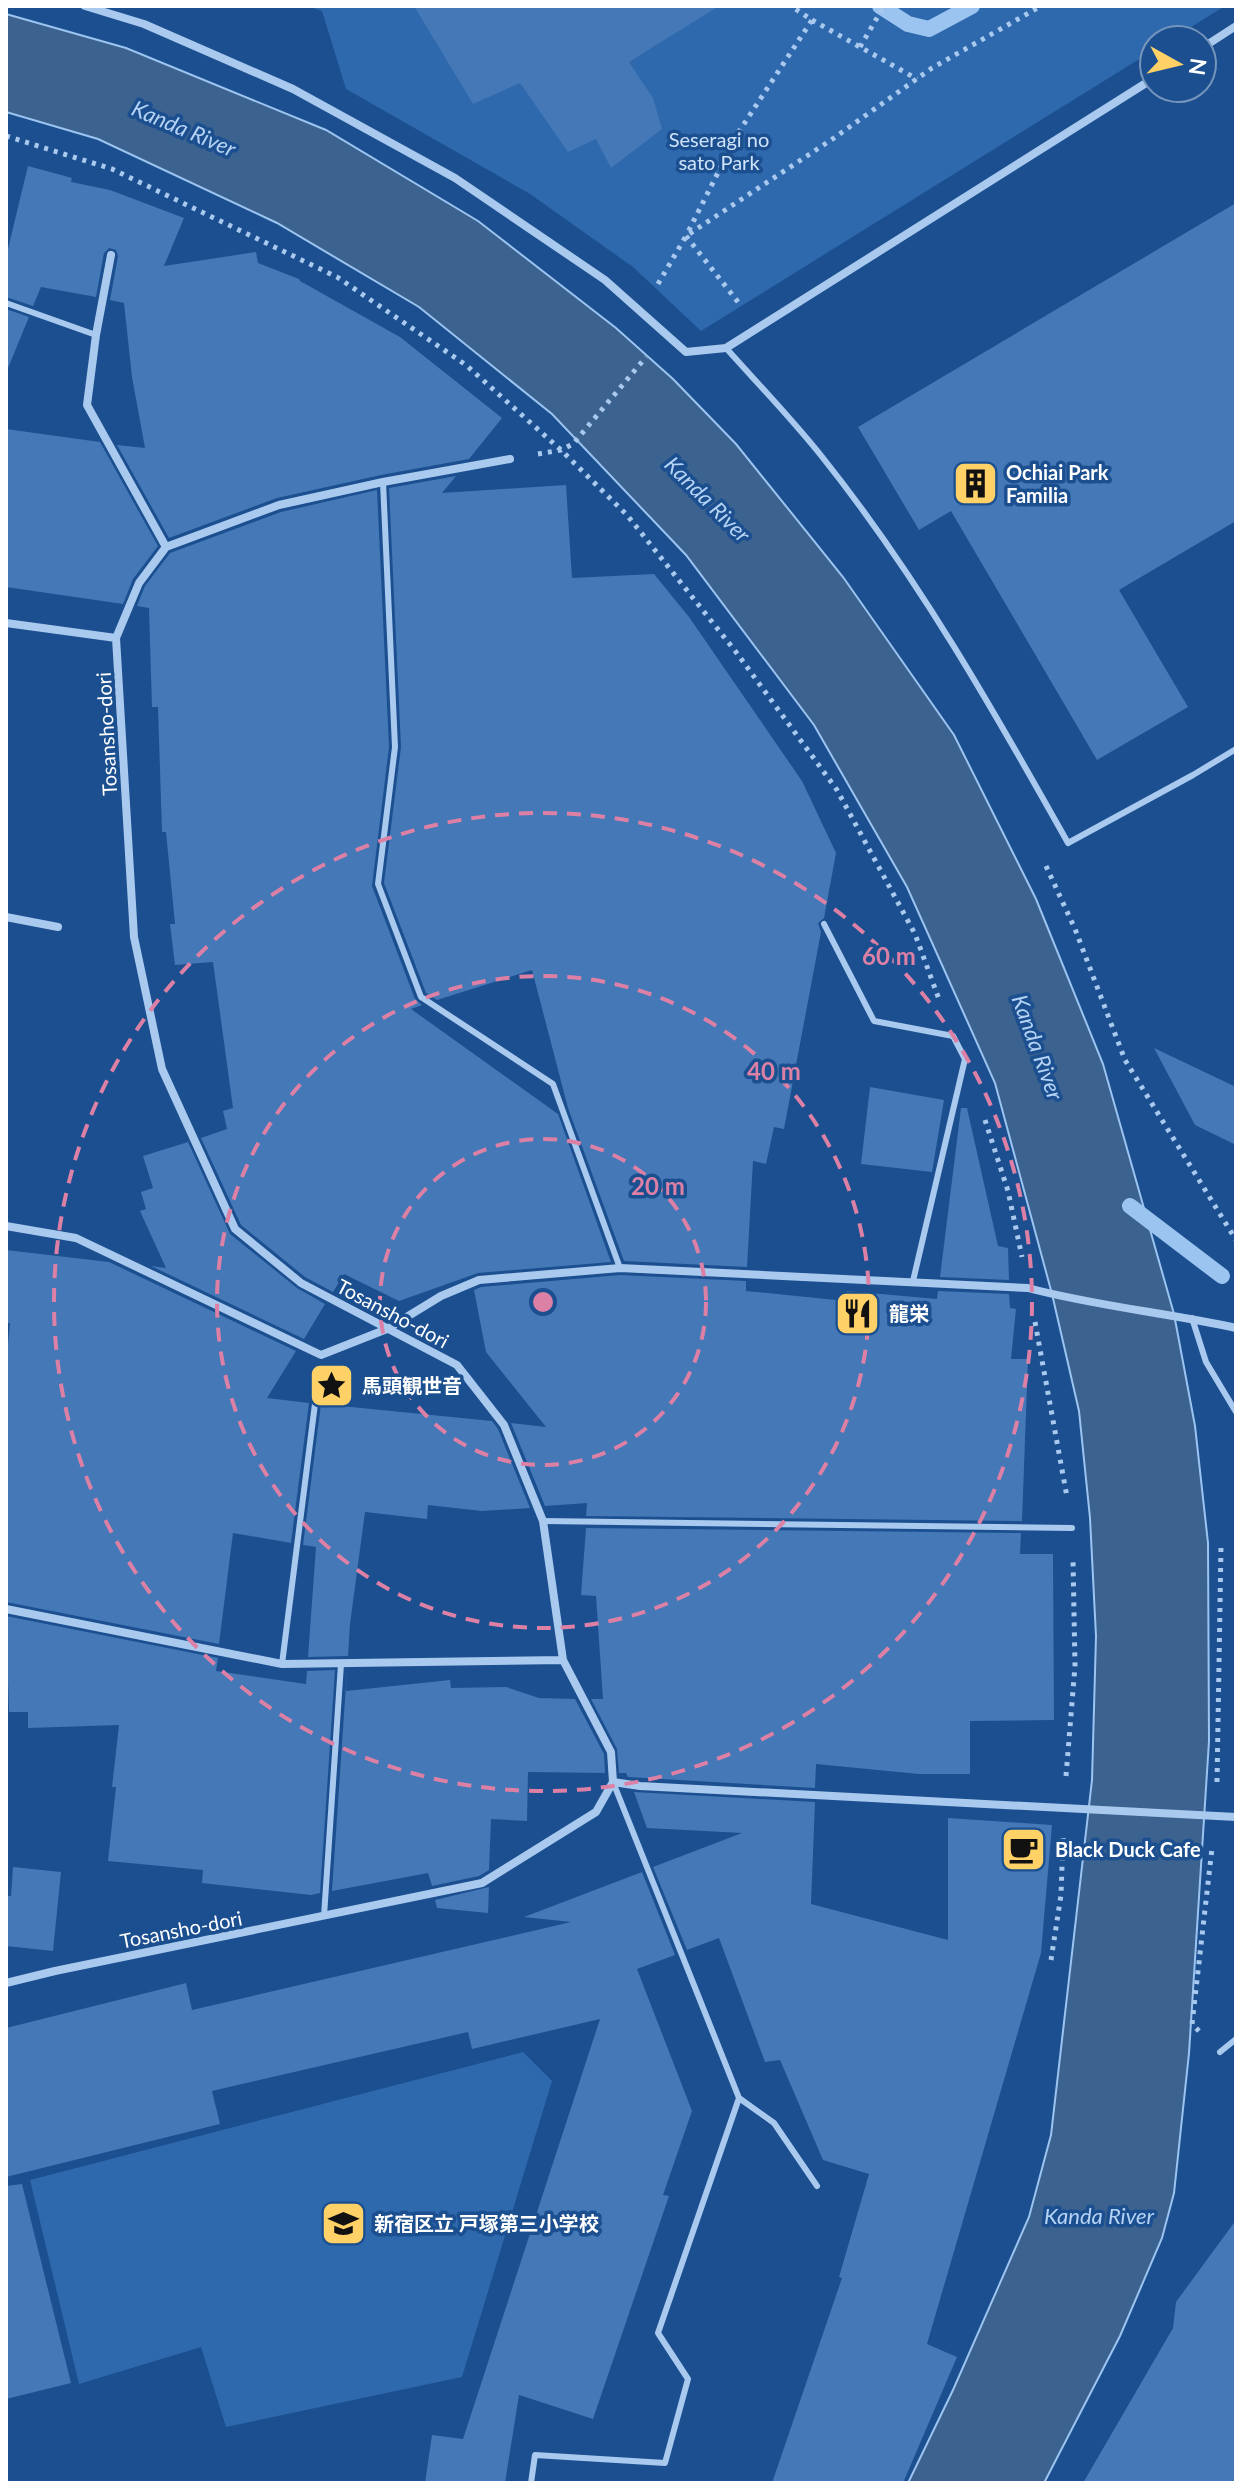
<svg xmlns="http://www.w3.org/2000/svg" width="1242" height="2489" font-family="Lato,'Noto Sans JP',sans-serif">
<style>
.green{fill:#2e69ad}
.water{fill:#3c6290;stroke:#9cc4f0;stroke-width:2}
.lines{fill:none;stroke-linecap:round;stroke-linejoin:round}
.stream{stroke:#9cc4f0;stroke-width:16}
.building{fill:#4478b7}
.path{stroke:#a9c9ee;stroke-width:5;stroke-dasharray:4 6;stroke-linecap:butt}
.service{stroke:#a9c9ee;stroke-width:6}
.minor{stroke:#a9c9ee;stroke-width:8}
.ring{fill:none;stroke:#dd80a5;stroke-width:4;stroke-dasharray:14 10}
.labels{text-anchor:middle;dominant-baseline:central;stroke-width:7;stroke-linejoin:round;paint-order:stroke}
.park-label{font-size:20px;fill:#cfe3fa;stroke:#1b4f8f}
.poi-label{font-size:20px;font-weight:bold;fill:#fff;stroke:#1b4f8f;text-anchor:start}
.street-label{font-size:20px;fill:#fff;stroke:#1b4f8f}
.water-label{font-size:22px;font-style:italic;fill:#b5d3f5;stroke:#1b4f8f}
.centre{fill:#dd80a5;stroke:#1b4f8f;stroke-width:4}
.ring-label{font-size:24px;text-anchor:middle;font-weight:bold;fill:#dd80a5;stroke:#1b4f8f;stroke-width:7;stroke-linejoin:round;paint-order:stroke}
</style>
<rect width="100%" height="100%" fill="#1b4f8f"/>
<path class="green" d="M306,6h919l-55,34h-16v10l-453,281 -68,-64 -103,-73 -184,-105 -24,-78z
M523,2052l29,29 -90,296 -236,50 -25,-80 -122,37 -49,-204z"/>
<path class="water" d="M6,14l120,34 200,82 152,91 138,107 57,51 63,65 107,133 111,158 82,164 67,165 71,250 21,112 13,117 1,198 -20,312 -15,140 -12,45 -42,98 -76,147h-136l45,-93 76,-173 22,-82 41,-355 4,-144 -6,-118 -11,-107 -27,-117 -57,-211 -88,-196 -93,-162 -128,-170 -134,-141 -133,-107 -142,-84 -179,-84 -92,-27z"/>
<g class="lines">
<path class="stream" d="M880,6l28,18 21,5 43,-23
M1130,1206l92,70"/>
</g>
<path class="building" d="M414,6h305l-90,56 24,36 9,31 -51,39 -15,-29 -28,13 -48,-69 -47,21z
M28,166l44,12 -1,4 39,8 74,28 -20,48 92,-14 2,11 41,16 1,2 100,56 102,81 -33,41 -88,16 -104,23 -108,40 -52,-93 28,3 -13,-71 -8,-74 -14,-3 8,-44 -2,-6 -7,-2 -5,5 -8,44 -55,-10 -8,19 -27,-9v-40z
M1236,203v318l-117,69 69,117 -91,53 -146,-249 -32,19 -61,-103z
M6,309l23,8 -21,51h-2z
M6,429l94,13 58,104 -25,33 -10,25 -117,-17z
M456,476l-14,17 124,-8 6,93 82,-4 35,43 113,164 34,72 -12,65 -6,5 3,9 -37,197 -10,-2 -8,37 -13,-3 -6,106 -123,-6 -56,-153 -36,-138 -95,30 -11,-7 -42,-110 17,-136 -12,-259z
M377,490l12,257 -17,139 43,113 7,6 -11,4 147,105 53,148 -133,11 -79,28 -55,-27 -11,18 -28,-15 -64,-52 -40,-87 26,-9 -4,-18 10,-3 -20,-146 -38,3 -5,-41h5l-9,-92h-4l-4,-125h-6l-3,-99 -12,-2 8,-20 25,-33 111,-41z
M1154,1048l82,39v58l-41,-20z
M870,1087l74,13 -12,72 -71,-8z
M961,1108h6l31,138 10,2 1,32 -69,-3z
M188,1142l42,92 67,54 28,16 -21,35 -153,-73 15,2 -26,-57 6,-2 -5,-17 12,-4 -10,-32z
M6,1250l103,12 187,89 -29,47 42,5 -18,140 -58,-10 -14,111 -213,-42v-237l4,-42h-4z
M620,1275l126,6v10l100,10 1,-10 90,8 1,-8 71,3 1,14 6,1 -5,50h17l-6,162 -436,-5 1,-13 -42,3 -34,-83 35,4 -60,-75 -12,-62 7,-3z
M321,1404l171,17 6,8 32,79 -48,3 -54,-6 -1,14 -62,-7 -15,112 -2,32 -40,1 8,-110 -13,-2z
M586,1528l435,5 -1,21h33l1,166 -84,1v53h-51l-103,-10 -1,24 -187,-11 -2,-4h-7l-2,-24 -26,-50h12l-7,-103 -15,-1z
M6,1616l212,42 -2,13 90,13 1,-13 28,-1 -15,223 -9,2 -109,-12 1,-13 -95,-9 8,-74h-4l7,-62 -91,3v-16h-19z
M347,1670l-1,21 104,-11 1,8 55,-1 33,11 36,1 29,55 1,19 -77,-1 -1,49 -36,-2 -2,51 -10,6 -47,10 -4,-13 -96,18z
M634,1792l181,10 -4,102 137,36v-122l104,7 -11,128 -114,391 30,13 -54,126h-131l70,-205 -3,-1 30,-103 -46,-14 -43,-100 -15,2 -46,-124 -32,12 -34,-83 89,-34 -95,-5z
M13,1867l48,5 -8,79 -47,-5v-50h5z
M642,1872l33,83 -38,14 55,142 -29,84 6,1 -76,223 -74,-24 -14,88h-80l7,-48 31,4 137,-420 -128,30 -4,-17 -256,59 8,33 -214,53v-149l180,-45 6,27 379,-88 -47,-5z
M489,1887l-1,26 -51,-5 -2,-8z
M22,2184l49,199 -65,16v-213z
M1236,2220v263h-153l90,-155 3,-26z"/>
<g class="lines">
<path class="path" d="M812,20l105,59
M860,47l24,-41
M6,136l106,33 225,108 129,88 95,85 66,65 109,137 101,138 78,144 25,68
M658,284l28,-48 148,-98 98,-70 109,-62
M738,302l-52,-66 52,-103 74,-113 -21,-14
M538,454l23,-4 12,-6 73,-87
M1046,866l29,63 50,131 111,180
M985,1120l23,71 14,66
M1035,1322l32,175
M1066,1776l9,-110 -2,-107
M1217,1782l4,-235
M1051,1960l10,-65 2,-57
M1199,2031l-7,-7 20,-176"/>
<path class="service" d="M6,303l90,32
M726,348c33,37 67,72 97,110 95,119 171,253 245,385l125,-68 43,-26
M383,482l12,265 -17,137 43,113 132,87 67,184
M824,924l50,97 79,15 12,23 -52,222
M1192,1318l14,44 30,50
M543,1521l529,7
M282,1664l34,-268
M324,1916l17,-252
M1220,2052l16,-13
M739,2098l35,25 43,63
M531,2483l4,-28 130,8 23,-84 -30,-46 81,-235 -126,-316"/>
<path class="minor" d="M85,6l59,18 149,65 162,89 150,102 81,72 40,-4 428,-270
M1202,48l34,-22
M111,255l-15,80 -9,70 79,142
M6,623l110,15
M6,917l52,10
M6,1226l70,12 245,117 66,-26 54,-33 38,-16 141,-12 408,20c67,18 140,25 208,40
M6,1609l276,55 281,-4
M613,1782l27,4 596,31
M6,1983l49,-12 427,-88 114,-71 17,-30 -2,-30 -48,-92 -20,-139 -39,-96 -47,-60 -156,-82 -66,-54 -73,-160 -28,-132 -18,-299 23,-55 27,-36 113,-42 104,-23 127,-23"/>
</g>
<g class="ring">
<circle cx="543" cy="1302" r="163"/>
<circle cx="543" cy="1302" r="326"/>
<circle cx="543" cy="1302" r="489"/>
</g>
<defs>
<symbol id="building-square" viewBox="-11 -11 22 22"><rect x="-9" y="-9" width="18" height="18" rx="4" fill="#ffd166" stroke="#1b4f8f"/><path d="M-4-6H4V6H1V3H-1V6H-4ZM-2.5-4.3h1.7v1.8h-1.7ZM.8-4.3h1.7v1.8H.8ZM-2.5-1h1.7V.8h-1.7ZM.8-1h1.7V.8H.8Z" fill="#111"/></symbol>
<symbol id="restaurant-square" viewBox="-11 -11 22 22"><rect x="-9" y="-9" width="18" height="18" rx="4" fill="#ffd166" stroke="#1b4f8f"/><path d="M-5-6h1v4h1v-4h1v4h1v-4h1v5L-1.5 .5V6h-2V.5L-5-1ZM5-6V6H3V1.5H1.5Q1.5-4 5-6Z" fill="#111"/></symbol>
<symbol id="sight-square" viewBox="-11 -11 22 22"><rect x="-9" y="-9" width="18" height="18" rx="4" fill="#ffd166" stroke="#1b4f8f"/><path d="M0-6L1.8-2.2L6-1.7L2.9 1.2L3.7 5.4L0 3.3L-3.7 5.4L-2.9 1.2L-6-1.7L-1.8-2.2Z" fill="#111"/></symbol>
<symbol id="cafe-square" viewBox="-11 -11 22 22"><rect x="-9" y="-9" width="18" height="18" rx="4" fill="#ffd166" stroke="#1b4f8f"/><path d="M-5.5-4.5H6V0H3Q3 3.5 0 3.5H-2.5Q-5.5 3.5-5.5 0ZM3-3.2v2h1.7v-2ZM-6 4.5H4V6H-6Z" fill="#111"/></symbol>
<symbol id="school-square" viewBox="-11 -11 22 22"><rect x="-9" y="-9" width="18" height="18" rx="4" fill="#ffd166" stroke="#1b4f8f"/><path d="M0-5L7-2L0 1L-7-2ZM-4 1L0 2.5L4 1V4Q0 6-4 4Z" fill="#111"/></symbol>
</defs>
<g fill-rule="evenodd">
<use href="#building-square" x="950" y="458" width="51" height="51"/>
<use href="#restaurant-square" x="832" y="1288" width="51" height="51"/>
<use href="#sight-square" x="306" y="1360" width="51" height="51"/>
<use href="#cafe-square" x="998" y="1824" width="51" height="51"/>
<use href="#school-square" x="318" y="2198" width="51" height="51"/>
</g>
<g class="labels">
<g class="park-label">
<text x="719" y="139">Seseragi no<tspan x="719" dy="23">sato Park</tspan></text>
</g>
<g class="poi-label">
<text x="1006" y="472">Ochiai Park<tspan x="1006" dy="23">Familia</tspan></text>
<text x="889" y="1313">龍栄</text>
<text x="362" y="1385">馬頭観世音</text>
<text x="1055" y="1849">Black Duck Cafe</text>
<text x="374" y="2223">新宿区立 戸塚第三小学校</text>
</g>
<g class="street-label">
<text transform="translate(106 734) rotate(-93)">Tosansho-dori</text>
<text transform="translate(393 1313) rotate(28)">Tosansho-dori</text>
<text transform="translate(181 1929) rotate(-11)">Tosansho-dori</text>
</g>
<g class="water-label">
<text transform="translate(184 128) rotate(23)">Kanda River</text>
<text transform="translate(708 499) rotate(45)">Kanda River</text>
<text transform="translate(1038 1047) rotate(70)">Kanda River</text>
<text x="1099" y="2215">Kanda River</text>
</g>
</g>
<circle cx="543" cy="1302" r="12" class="centre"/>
<g class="ring-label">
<text x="889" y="965">60 m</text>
<text x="774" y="1080">40 m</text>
<text x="658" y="1195">20 m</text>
</g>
<rect width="1242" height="2489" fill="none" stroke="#ffffff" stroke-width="16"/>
<g transform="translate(1178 64) rotate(98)"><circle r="38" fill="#1b4f8f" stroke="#7695bc" stroke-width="2"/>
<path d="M0-6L14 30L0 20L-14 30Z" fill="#ffd166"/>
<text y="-12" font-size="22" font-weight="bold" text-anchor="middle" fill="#ffffff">N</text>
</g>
</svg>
